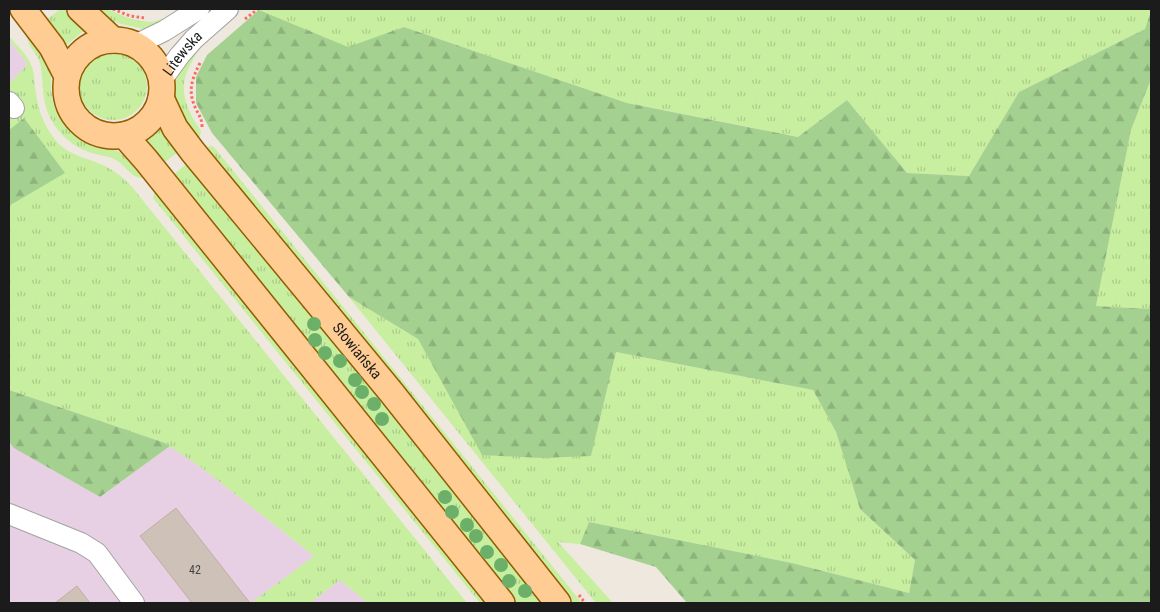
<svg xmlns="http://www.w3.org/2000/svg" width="1160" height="612" font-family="'Roboto Condensed',sans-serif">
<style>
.industrial{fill:#e8d0e4}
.grass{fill:url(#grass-tufts)}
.forest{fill:url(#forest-firs)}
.building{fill:#cec1b8;stroke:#c0aea1}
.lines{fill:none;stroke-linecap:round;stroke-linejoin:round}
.minor-casing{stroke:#a2a2a2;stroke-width:22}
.major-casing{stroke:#925d00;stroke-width:28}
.path{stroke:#ff6a5f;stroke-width:3;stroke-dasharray:2.5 2.5;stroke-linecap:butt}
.minor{stroke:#fff;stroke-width:20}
.major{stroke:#ffcd93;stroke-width:25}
.tree{fill:#6caf69}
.labels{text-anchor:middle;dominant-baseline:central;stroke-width:4;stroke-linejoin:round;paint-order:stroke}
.number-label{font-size:12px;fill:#484442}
.street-label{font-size:15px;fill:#1b1b1b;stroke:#fff}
</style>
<defs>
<pattern id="grass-tufts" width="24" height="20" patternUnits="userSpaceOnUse" patternTransform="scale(1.25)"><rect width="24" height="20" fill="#c8ee9f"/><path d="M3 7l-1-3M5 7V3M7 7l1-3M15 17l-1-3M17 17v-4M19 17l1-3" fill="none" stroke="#abcc88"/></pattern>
<pattern id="forest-firs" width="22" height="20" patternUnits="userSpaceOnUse" patternTransform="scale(1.25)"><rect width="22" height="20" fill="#a5d190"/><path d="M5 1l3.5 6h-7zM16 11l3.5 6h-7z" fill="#8db37c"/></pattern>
</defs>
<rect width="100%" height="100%" fill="#eee8df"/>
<path class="industrial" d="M9,40l19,24 -19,20z
M9,442l6,6 85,49 70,-51 32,22 112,88 -63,47h-242z
M340,580l28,23h-58z"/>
<path class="grass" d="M60,9h7l18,21 -20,16 -20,-25z
M94,9h13l21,9 13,3 11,1 21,-6 -17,11 -12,2 -23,-5 -12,-4z
M261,9h890v2l-6,18 -126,63 -50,84 -62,-3 -60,-73 -48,37 -172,-34 -223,-76 -56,21 -89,-38z
M31,33l20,36v21l3,17 9,15 8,10 8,6 16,7 16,3 10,5 12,9 12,16c-3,0 -6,0 -8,-1 -7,-2 -14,-13 -21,-17 -9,-5 -22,-5 -32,-10 -21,-9 -37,-30 -40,-52 -2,-12 -1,-23 -4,-35 -3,-11 -12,-15 -13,-26z
M9,36c8,10 19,19 23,31 3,8 2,17 4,26 2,18 9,35 21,49 13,14 31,16 48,24 10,5 19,12 27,21l335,416h-99l-28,-23 -30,23h-59l63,-47 -112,-88 -37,-25 -156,-53v-184l55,-34 -41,-53 -14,11v-46l19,-20 -19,-24z
M198,49c-3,9 -9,16 -12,26 -7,20 4,40 15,56l-1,5 -2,2 -21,-29 -3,-17 3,-17 7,-16z
M79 86a34 34 0 1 1 68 0a34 34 0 1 1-68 0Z
M1151,79v230l-55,-3 35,-176z
M162,127l19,23 -19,14 -17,-20 1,-4 12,-9z
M211,146l3,1 368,456h-11l-367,-454 3,-2z
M190,161l196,247 159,195h-29l-344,-427z
M155,190l337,413h-12l-327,-405z
M349,297l69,42 65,116 108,1 25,-104 197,38 23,42 24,77 55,51 -6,33 -117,-30 -203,-41 -9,22 -22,-2 55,61h-17z"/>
<path class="forest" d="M259,10l89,37 56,-20 223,76 171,34 49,-37 60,73 62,3 50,-84 126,-63 6,-18v68l-20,51 -35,176 55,3v294h-464l-31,-36 -76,-23 9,-22 203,41 117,30 6,-33 -55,-51 -24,-77 -23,-42 -197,-38 -25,104 -49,2 -60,-3 -64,-116 -69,-42 -137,-164 -16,-30v-26l11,-22z
M24,118l41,55 -56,33v-76z
M9,390l156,53 5,3 -70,51 -86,-49 -5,-6z"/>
<path class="building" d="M176,508l74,95h-58l-52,-67z
M77,586l13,17h-35z"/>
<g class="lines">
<defs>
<g id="minor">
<path d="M135,45l29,-14 35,-22"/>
<path id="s1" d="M161,81l19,-26 14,-16 34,-30"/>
<path d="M9,102l5,6"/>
<path d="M9,514l72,29 16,10 37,50"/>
</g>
<g id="major">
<path d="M23,9l29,38 15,29"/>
<path d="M80,9l33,31"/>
<circle cx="114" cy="88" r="48"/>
<path id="s2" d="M161,98l14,30 18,24 198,240 167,211"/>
<path d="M124,135l22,25 356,443"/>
</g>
</defs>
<use href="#minor" class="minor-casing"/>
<use href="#major" class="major-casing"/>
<path class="path" d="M113,9l17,7 15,2
M245,19l13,-10
M200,63c-8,16 -13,28 -4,46 3,7 6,9 6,18
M579,595l6,8"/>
<use href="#minor" class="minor"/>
<use href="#major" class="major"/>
</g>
<g class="tree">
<circle cx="314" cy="324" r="7"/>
<circle cx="315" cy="340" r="7"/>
<circle cx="325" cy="353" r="7"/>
<circle cx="340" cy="361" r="7"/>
<circle cx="355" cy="380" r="7"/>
<circle cx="362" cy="392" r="7"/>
<circle cx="374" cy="404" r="7"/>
<circle cx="382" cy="419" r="7"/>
<circle cx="445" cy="497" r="7"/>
<circle cx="452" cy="512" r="7"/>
<circle cx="467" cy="525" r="7"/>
<circle cx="476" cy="536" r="7"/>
<circle cx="487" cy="552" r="7"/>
<circle cx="501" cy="565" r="7"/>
<circle cx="509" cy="581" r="7"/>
<circle cx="525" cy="591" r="7"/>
</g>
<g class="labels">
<g class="number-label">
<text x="195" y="570">42</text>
</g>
<g class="street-label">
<text stroke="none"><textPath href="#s1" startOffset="35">Litewska</textPath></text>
<text stroke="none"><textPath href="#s2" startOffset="321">Słowiańska</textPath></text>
</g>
</g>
<rect width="1160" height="612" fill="none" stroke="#1b1b1b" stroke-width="20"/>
</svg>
